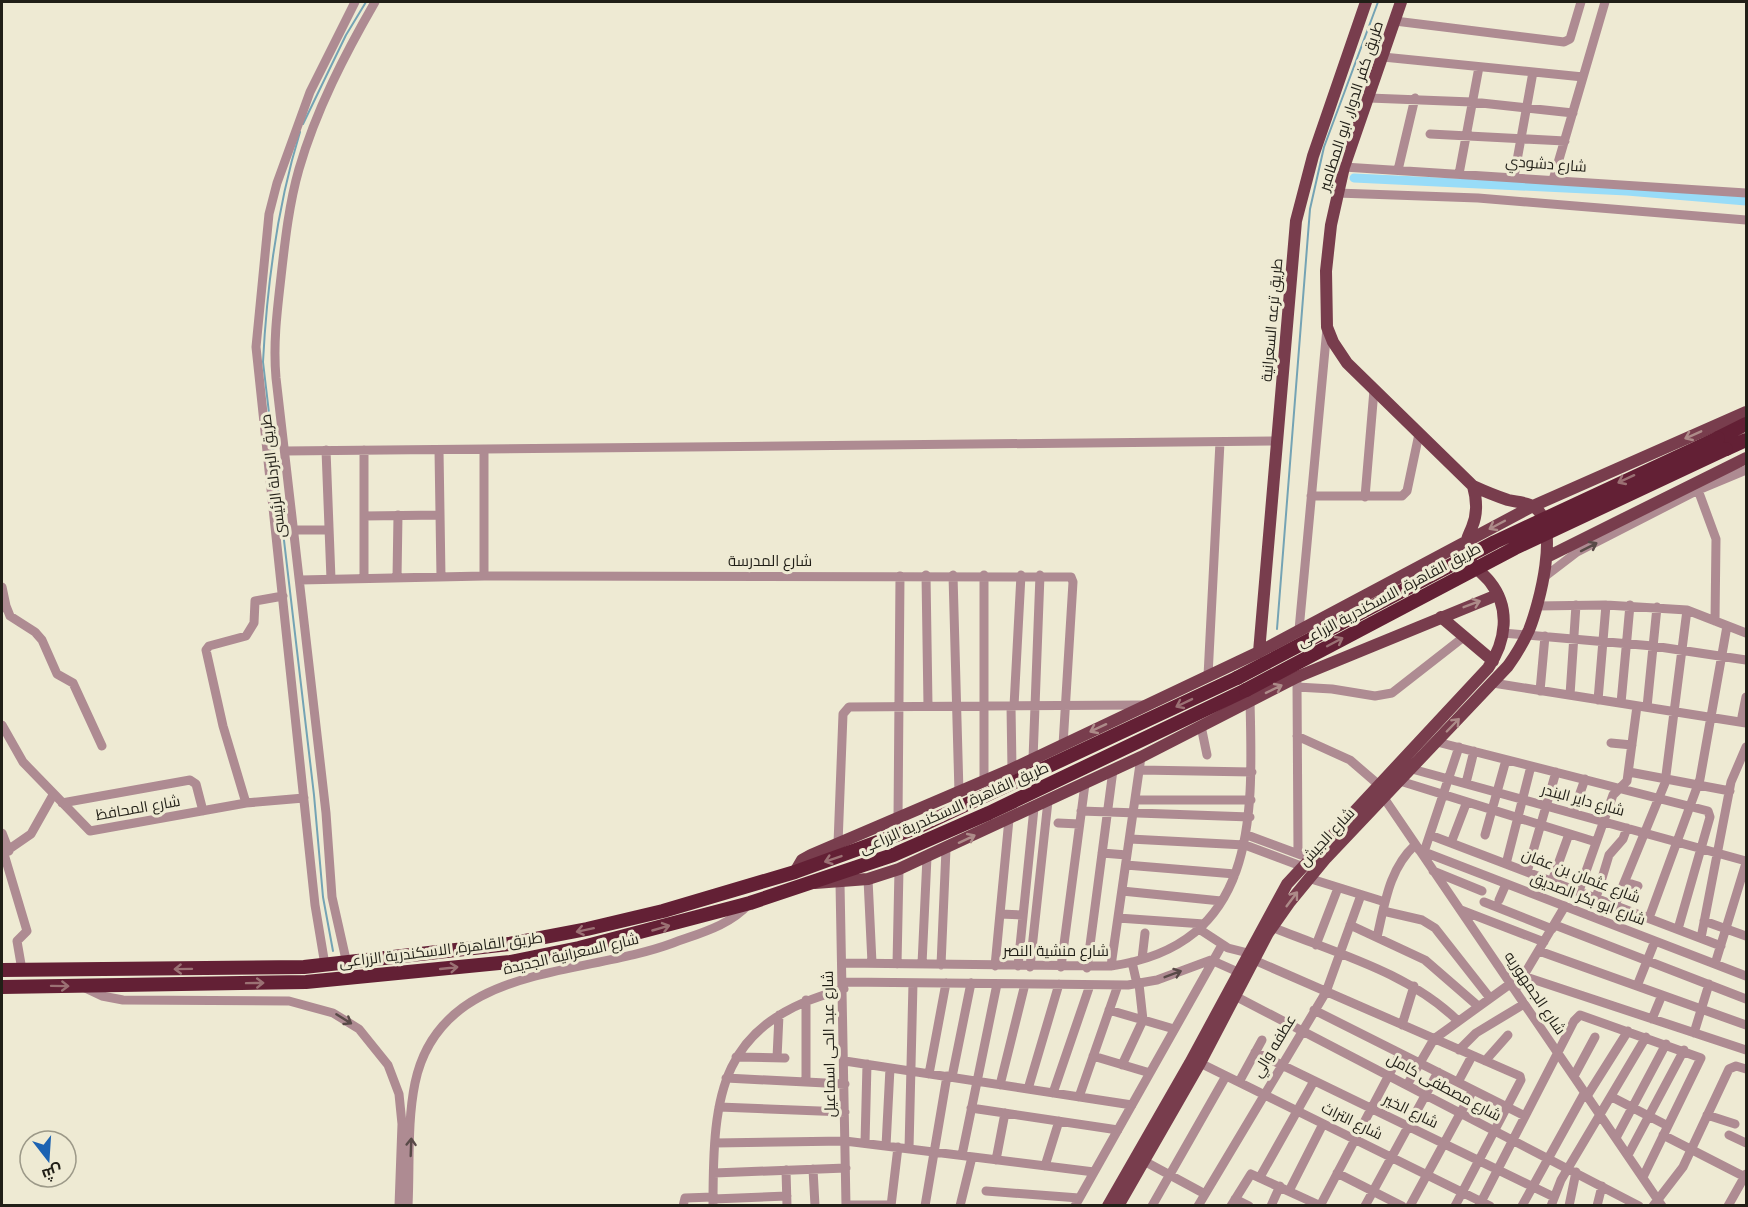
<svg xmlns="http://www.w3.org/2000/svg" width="1748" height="1207" font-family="Figtree,Cairo,sans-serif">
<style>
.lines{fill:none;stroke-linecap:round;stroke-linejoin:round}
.stream{stroke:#74a3b4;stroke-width:2}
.canal{stroke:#98dcf8;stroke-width:9}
.minor{stroke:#ae8b92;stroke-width:9}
.major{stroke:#783d4d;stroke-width:12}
.highway{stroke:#632035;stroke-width:14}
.highway-bridge{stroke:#632035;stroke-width:14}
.oneway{stroke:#ad8b89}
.oneway2{stroke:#9b7174}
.oneway3{stroke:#594a48}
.labels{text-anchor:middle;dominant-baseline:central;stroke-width:6;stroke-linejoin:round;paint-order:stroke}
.street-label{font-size:15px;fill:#211f17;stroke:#eeead3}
</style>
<rect width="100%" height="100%" fill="#eeead3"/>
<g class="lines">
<path class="stream" d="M303,124l43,-89 20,-33
M300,132c-23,75 -33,152 -37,230l51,433 9,102 10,54
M1277,629l33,-420 14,-62 54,-145"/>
<path class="canal" d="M1354,178l273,13 119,10"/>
<path class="minor" d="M1395,21l169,21 6,-3 11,-37
M1383,57l200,20
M1369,98l103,4 101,11
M1430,134l135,7
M1344,167l402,26
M1398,170l17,-72
M1459,174l20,-107
M1514,177l19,-105
M1553,180l52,-178
M1337,193l141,5 268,22
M326,450l5,129
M364,450v128
M439,450l2,127
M484,450v126
M285,451l992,-10
M1698,490l18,49 -1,82
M1311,496h91l5,-5 12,-57
M1365,497l9,-107
M364,516l76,-1
M294,530h35
M926,575l2,131
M953,575l6,218
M984,575v207
M397,578l1,-63
M1543,578l34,-26 121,-62 48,-20
M300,580l184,-4 587,1 2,5 -10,163
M2,587l4,19 -4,2
M6,606l4,10 25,16 7,8 15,34 16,9 29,63
M1536,606l70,-1 81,5 59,23
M1299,630l28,-302
M1503,633l150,13 93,14
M1208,676l12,-234
M1297,683l1,170
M1493,683l253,40
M1297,687l35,2 43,7 17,-3 73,-57
M1540,691l5,-55
M1570,695l6,-90
M1598,700l8,-95
M1621,703l9,-98
M1011,706l1,63
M1014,706l7,-131
M1647,707l10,-100
M1741,722l5,-25
M2,725l21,37 67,69 156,-28 58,-5
M1201,726l6,29
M1297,736l53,24 29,25
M1437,742l271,69 2,6 -32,112
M1611,743l21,2
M1033,759l7,-184
M1412,769l334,92
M1140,770l112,2
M1629,772l101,19
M1400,781l196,61
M1466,783l8,-32
M1384,798l278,408
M1135,800h116
M62,803l128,-23 6,4 7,27
M246,803l-23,-77 -17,-76 3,-4 37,-10 8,-13 1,-22 28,-5
M1081,811l169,6
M1573,813l12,-34
M898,820l2,-244
M1058,823l21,1
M2,833l7,18
M1247,835l54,20
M1430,835l291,111
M1485,835l21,-75
M1130,839l115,6 56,21
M1451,843l15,-39
M838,844l5,-130 6,-7 295,-2
M1419,850l327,126
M1424,852l35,-105
M1102,853l25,2
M2,854l29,-20 22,-39
M4,854l23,77 -10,10 5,29
M1506,864l25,-98
M1126,865l109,9
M1433,871l49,20
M1527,872l29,-100
M1308,878l77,24
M868,879l4,84
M1552,881l17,-47
M1625,882l13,4
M840,883l6,323
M1122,891l99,10
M1579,891l34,-96 14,-14 10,-75
M1596,898l13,-43 14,-16 4,-11
M1499,900l7,-16
M1484,902l68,27
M1615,905l50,-122 22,-173
M1461,910l83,32
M1383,911l39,9 13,8 55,70
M1000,914l23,1
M1118,918l86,6
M1649,918l51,-139 27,-153
M1704,921l42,15
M1350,925l75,35 53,46
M1555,925l191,74
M1272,927c63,26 136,45 186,94
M1199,929l29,19 20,5
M1377,937c8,-34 12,-68 38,-92
M1701,938l30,-156 15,-35
M1316,945l22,-57
M1539,951l207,74
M1142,959l3,-26
M1254,960l266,116 1,4 -66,126
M1132,962l5,22
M843,963l268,3c147,-21 142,-149 139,-265
M347,964l-15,-67 -6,-84 -50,-435c-3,-34 1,-66 5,-101 4,-36 8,-73 18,-108 17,-59 46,-115 76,-167
M897,964l2,-95
M922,964l5,-107
M1715,964l31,-101
M325,965l-10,-60 -59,-558 13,-133 8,-31 33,-91 45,-90
M941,965l5,-116
M995,966l14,-147
M1018,966l16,-158
M1111,966l30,-209
M1030,967l18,-166
M1061,967l24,-183
M1087,968l26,-198
M1523,976l223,74
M843,982l285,3 29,-5 54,-20 27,12
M1637,986l18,-45
M83,987l19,9 21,4 166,1 44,12 26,16 29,36 11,29 3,30 -3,82
M1515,990l50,-84
M1235,996l404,210
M806,1000v82
M1109,1010l65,19
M1314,1010l211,106
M1652,1019l10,-24
M1402,1025l12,-39
M1694,1033l15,-49
M1459,1050l17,-17 48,-29
M1255,1052l299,145
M1093,1056l57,17
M736,1057l49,1
M777,1058l2,-43
M845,1061l287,44
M1485,1061l23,-26
M1200,1063l290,143
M1122,1065l21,-45 -4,-36
M929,1074l17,-91
M1574,1076l21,-39
M952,1077l19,-94
M726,1078l119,6
M1239,1082l23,-42
M1458,1082l14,-26
M1000,1085l25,-101
M1407,1085l27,-46 76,-55
M1028,1089l31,-105
M1053,1093l37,-108
M1587,1096l41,-65
M1079,1097l39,-112
M1612,1097l56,29
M719,1107l126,5
M971,1108l147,22
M1707,1115l28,9
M1663,1135l82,42
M1729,1135l17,8
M1616,1138l50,-94
M715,1143l130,-2 249,31
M865,1143l2,-79
M886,1146l4,-78
M909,1149l4,-166
M962,1155l35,-171
M1628,1155l56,-105
M996,1160l9,-47
M1144,1161l61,33
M1045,1166l14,-45
M813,1169l2,37
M786,1170l1,36
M714,1173l132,-5
M1337,1173l65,33
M1260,1177l54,-96
M986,1191l93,7
M1289,1191l34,-67
M713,1199l74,-3
M1235,1199l14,7
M846,1205h45
M408,1206c2,-40 -1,-84 7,-123 25,-120 167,-106 258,-140 27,-10 56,-17 76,-39
M683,1206l2,-8 28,-1
M713,1206c0,-114 6,-184 131,-217
M891,1206l7,-59
M925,1206l22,-130
M960,1206l12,-49
M1075,1206l147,-261
M1152,1206l74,-130
M1198,1206l128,-214 35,-97
M1231,1206l20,-32 70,32
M1271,1206l9,-20
M1320,1206l80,-152
M1365,1206l73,-134
M1410,1206l63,-116
M1479,1206l95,-185 6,-6 121,43 -58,119
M1522,1206l63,-114
M1551,1206l10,-26 85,-143
M1569,1206l7,-34
M1597,1206l5,-20
M1653,1206l30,-39 46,-98 7,-3 10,3
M1728,1206l18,-32"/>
<path class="major" d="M1547,557l199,-99
M1441,617l52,44
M1259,652l37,-431 17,-65 53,-154
M795,872l7,-12 9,-5 201,-86 247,-117 274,-146 213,-94
M815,883l53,-4 31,-10 242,-112 156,-80 200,-82
M1108,1206l82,-143 97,-179 201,-216c18,-26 23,-60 2,-86 -9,-11 -22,-18 -24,-33 -1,-9 3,-14 6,-22 6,-14 5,-27 1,-41
M1118,1206l82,-143 68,-130 21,-30 37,-45 182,-192c8,-11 15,-23 21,-36 10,-25 32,-106 5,-123 -7,-5 -18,-5 -26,-7 -12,-4 -24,-9 -35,-14l-126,-123 -14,-21 -6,-15 -1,-56 5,-46 13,-58 57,-165"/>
<path class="highway" d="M1718,438l28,-14
M1726,449l20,-9
M2,970l302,-3 205,-23 78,-15 76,-18 132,-39 121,-44 321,-150
M2,987l304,-5 204,-20 69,-14 171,-45 143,-48 96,-42 257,-123"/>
<path class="highway-bridge" d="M1237,678l258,-136 223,-104
M1246,690l269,-142 211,-99"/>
</g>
<defs><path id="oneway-shaft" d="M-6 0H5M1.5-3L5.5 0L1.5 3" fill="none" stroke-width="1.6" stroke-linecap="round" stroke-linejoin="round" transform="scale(1.5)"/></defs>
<g class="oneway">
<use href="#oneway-shaft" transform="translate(1693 435) rotate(156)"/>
<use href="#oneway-shaft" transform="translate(1497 525) rotate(152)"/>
<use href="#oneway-shaft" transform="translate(1472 604) rotate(-21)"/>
<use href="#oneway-shaft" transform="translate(1274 689) rotate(-26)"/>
<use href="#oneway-shaft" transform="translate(1453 725) rotate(-46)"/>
<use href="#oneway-shaft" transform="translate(1098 728) rotate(155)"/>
<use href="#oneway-shaft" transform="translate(967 839) rotate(-25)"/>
<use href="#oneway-shaft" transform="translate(1292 899) rotate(-53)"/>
</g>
<g class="oneway2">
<use href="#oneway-shaft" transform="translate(1626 479) rotate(155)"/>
<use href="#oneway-shaft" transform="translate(1335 642) rotate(-28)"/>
<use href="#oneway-shaft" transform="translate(1184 703) rotate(154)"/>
<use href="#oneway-shaft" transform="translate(833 859) rotate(161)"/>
<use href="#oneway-shaft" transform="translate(661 928) rotate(-16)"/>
<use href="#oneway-shaft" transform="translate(585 930) rotate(168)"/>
<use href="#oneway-shaft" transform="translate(449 968) rotate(-6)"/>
<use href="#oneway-shaft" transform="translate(183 969) rotate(179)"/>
<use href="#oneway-shaft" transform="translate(255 983) rotate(-1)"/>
<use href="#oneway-shaft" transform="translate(60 986) rotate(1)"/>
</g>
<g class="oneway3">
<use href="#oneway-shaft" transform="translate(1589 547) rotate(-27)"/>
<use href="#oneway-shaft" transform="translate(1173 974) rotate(-21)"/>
<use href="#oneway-shaft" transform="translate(344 1019) rotate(32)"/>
<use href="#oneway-shaft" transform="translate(411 1147) rotate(-88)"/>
</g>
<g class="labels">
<g class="street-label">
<text transform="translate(1351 106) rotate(-72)">طريق كفر الدوار, ابو المطامير</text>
<text transform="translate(1546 164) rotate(4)">شارع دشودي</text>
<text transform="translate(1272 320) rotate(-85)">طريق ترعه السعرانية</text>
<text transform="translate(273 476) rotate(-97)">طريق البردلة الرئيسى</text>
<text x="770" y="561">شارع المدرسة</text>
<text transform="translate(1389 595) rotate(-28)">طريق القاهرة, الاسكندرية الزراعى</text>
<text transform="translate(1583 800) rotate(15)">شارع داير البندر</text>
<text transform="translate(138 808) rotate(-10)">شارع المحافظ</text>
<text transform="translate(954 808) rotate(-24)">طريق القاهرة, الاسكندرية الزراعى</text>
<text transform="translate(1327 837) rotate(-47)">شارع الجيش</text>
<text transform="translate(1581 876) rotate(21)">شارع عثمان بن عفان</text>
<text transform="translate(1588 899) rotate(21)">شارع ابو بكر الصديق</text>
<text transform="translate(441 950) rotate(-7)">طريق القاهرة, الاسكندرية الزراعى</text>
<text x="1056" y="951">شارع منشية النصر</text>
<text transform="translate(571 954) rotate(-13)">شارع السعرانية الجديدة</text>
<text transform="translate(1535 993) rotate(56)">شارع الجمهوريه</text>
<text transform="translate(829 1044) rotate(-91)">شارع عبد الحى اسماعيل</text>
<text transform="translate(1274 1046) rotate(-59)">عطفه والي</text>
<text transform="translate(1444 1087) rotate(28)">شارع مصطفى كامل</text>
<text transform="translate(1411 1111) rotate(26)">شارع الخير</text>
<text transform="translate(1352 1121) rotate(26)">شارع التراث</text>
</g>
</g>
<rect width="1748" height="1207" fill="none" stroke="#211f17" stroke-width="6"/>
<g transform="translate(48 1159) rotate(163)"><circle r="28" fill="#eeead3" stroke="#9c9988" stroke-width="1.5"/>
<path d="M0-4.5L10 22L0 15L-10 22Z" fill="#1c63b2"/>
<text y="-9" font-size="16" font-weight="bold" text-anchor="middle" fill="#211f17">ش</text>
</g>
</svg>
